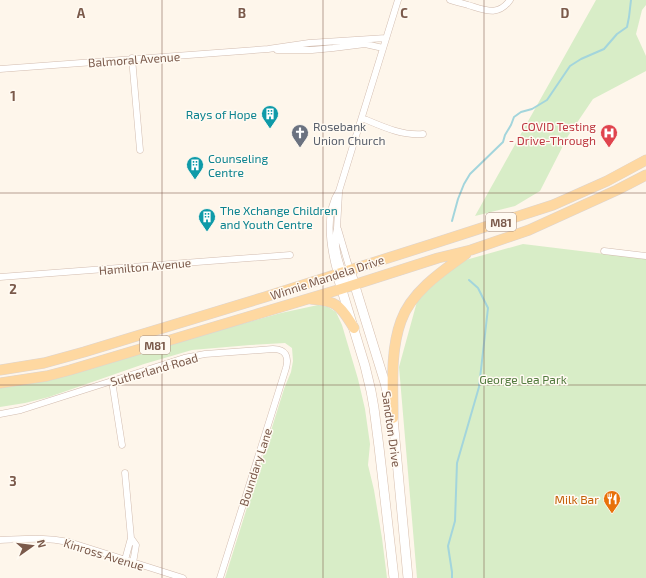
<svg xmlns="http://www.w3.org/2000/svg" width="646" height="578" font-family="'Exo 2',sans-serif">
<style>
.green{fill:#d8edc7}
.lines{fill:none;stroke-linecap:round;stroke-linejoin:round}
.stream{stroke:#a3d5dc;stroke-width:2}
.street-casing{stroke:#d2bcaf;stroke-width:7}
.secondary-casing{stroke:#d7bfae;stroke-width:10}
.primary-casing{stroke:#ddd4d0;stroke-width:11}
.street{stroke:#fff;stroke-width:6}
.secondary{stroke:#fff;stroke-width:9}
.primary{stroke:#fed8a1;stroke-width:10}
.grid{fill:none;stroke:#7b5a4b;stroke-width:1;stroke-opacity:0.55}
.labels{text-anchor:middle;dominant-baseline:central;stroke-width:3;stroke-linejoin:round;paint-order:stroke}
.shield{fill:#fffaf2;stroke:#a38a7d;stroke-width:1}
.shield-label{font-size:11px;font-weight:bold;fill:#7b5a4b}
.street-label{font-size:12px;fill:#7b5a4b;stroke:#fffaf2}
.culture-label{font-size:12px;fill:#0d838f;stroke:#fffaf2;text-anchor:start}
.worship-label{font-size:12px;fill:#5b616d;stroke:#fffaf2;text-anchor:start}
.health-label{font-size:12px;fill:#be3a42;stroke:#fffaf2;text-anchor:end}
.park-label{font-size:12px;fill:#537b3f;stroke:#fffaf2}
.food-label{font-size:12px;fill:#c56008;stroke:#fffaf2;text-anchor:end}
.grid-label{font-size:13px;text-anchor:middle;font-weight:bold;fill:#7b5a4b;stroke:#fffaf2;stroke-width:3;stroke-linejoin:round;paint-order:stroke}
</style>
<rect width="100%" height="100%" fill="#fef6eb"/>
<path class="green" d="M596,0h50v5l-4,5 -6,24 10,22v15l-53,28 -25,37 -28,55 -25,15 -40,10z
M523,244l123,15v319h-229l-18,-211 19,-69 44,-37z
M318,305l10,2 8,5 6,13 16,54 7,30 5,35 -2,21 6,25 8,48 5,40h-162l59,-189 7,-17 2,-11 -1,-13 -7,-5 -35,2 -58,5 -48,14 -95,33 -24,6 -25,4v-19l209,-55 72,-20z"/>
<g class="lines">
<path class="stream" d="M452,221l6,-22 6,-15 6,-10 33,-32 2,-7 6,-10 3,-8 7,-5 11,-3 15,-9 23,-34 11,-7 23,-10 13,-15 10,-7 2,-10 2,-17
M452,578v-6l-4,-26 7,-25 2,-58 22,-76 9,-79 -10,-20 -9,-8"/>
<defs>
<path id="street" d="M450,0c6,2 12,3 18,5 17,5 30,12 42,-5
M277,50h35l21,-2 32,-4 18,4
M132,58l8,92
M0,69l268,-20 41,-6 77,-5
M362,118c19,8 40,18 61,16
M339,193l-2,35c-5,19 5,41 11,59
M338,229l12,41
M604,251l42,5
M337,274c-7,-25 -13,-60 2,-83l59,-191
M0,277l290,-22
M112,381l10,64
M0,414l21,-4 163,-52 21,-4 68,-5c13,0 16,8 13,19l-66,210
M125,473l6,65 -6,22
M131,538l5,7 -3,18
M0,540c25,-1 44,-3 69,2l114,36"/>
<path id="secondary" d="M350,270l35,113 8,35 15,160
M337,274l28,92 6,25 3,17 5,39 15,131"/>
<path id="primary" d="M311,299c8,1 18,1 25,6 8,5 13,16 18,23
M0,370l44,-7 40,-11 181,-55 167,-53 121,-39 54,-24 39,-21
M0,383l47,-7 23,-6 271,-81 97,-31 33,-8 58,-20 88,-40 29,-15
M393,418c0,-31 -3,-67 8,-97 10,-29 41,-50 65,-67"/>
</defs>
<use href="#street" class="street-casing"/>
<use href="#secondary" class="secondary-casing"/>
<use href="#primary" class="primary-casing"/>
<use href="#street" class="street"/>
<use href="#secondary" class="secondary"/>
<use href="#primary" class="primary"/>
</g>
<path class="grid" d="M162,0v578M323,0v578M484,0v578M0,193h646M0,385h646"/>
<defs>
<symbol id="building-pin" viewBox="-11 -11 22 30"><path d="M0 17L-7.5 6A9.5 9.5 0 1 1 7.5 6Z" fill="#0f9aa8" stroke="#fffaf2"/><path d="M-4-6H4V6H1V3H-1V6H-4ZM-2.5-4.3h1.7v1.8h-1.7ZM.8-4.3h1.7v1.8H.8ZM-2.5-1h1.7V.8h-1.7ZM.8-1h1.7V.8H.8Z" fill="#fff"/></symbol>
<symbol id="church-pin" viewBox="-11 -11 22 30"><path d="M0 17L-7.5 6A9.5 9.5 0 1 1 7.5 6Z" fill="#6b7280" stroke="#fffaf2"/><path d="M-1.2-6h2.4v3.5h3.3v2.4h-3.3V6h-2.4V-.1h-3.3v-2.4h3.3Z" fill="#fff"/></symbol>
<symbol id="hospital-pin" viewBox="-11 -11 22 30"><path d="M0 17L-7.5 6A9.5 9.5 0 1 1 7.5 6Z" fill="#e0444e" stroke="#fffaf2"/><path d="M-5-5h3v3.5h4V-5h3V5h-3V1.5h-4V5h-3Z" fill="#fff"/></symbol>
<symbol id="restaurant-pin" viewBox="-11 -11 22 30"><path d="M0 17L-7.5 6A9.5 9.5 0 1 1 7.5 6Z" fill="#e8710a" stroke="#fffaf2"/><path d="M-5-6h1v4h1v-4h1v4h1v-4h1v5L-1.5 .5V6h-2V.5L-5-1ZM5-6V6H3V1.5H1.5Q1.5-4 5-6Z" fill="#fff"/></symbol>
</defs>
<g fill-rule="evenodd">
<use href="#building-pin" x="260" y="104" width="20" height="27"/>
<use href="#church-pin" x="290" y="123" width="20" height="27"/>
<use href="#hospital-pin" x="599" y="123" width="20" height="27"/>
<use href="#building-pin" x="185" y="155" width="20" height="27"/>
<use href="#building-pin" x="197" y="207" width="20" height="27"/>
<use href="#restaurant-pin" x="602" y="489" width="20" height="27"/>
</g>
<g class="labels">
<g class="shield">
<rect x="486" y="213" width="30" height="18" rx="3"/>
<rect x="140" y="336" width="30" height="18" rx="3"/>
</g>
<g class="shield-label">
<text x="501" y="222">M81</text>
<text x="155" y="345">M81</text>
</g>
<g class="street-label">
<text transform="translate(134 59) rotate(-4)">Balmoral Avenue</text>
<text transform="translate(145 266) rotate(-5)">Hamilton Avenue</text>
<text transform="translate(327 277) rotate(-18)">Winnie Mandela Drive</text>
<text transform="translate(154 369) rotate(-16)">Sutherland Road</text>
<text transform="translate(392 429) rotate(82)">Sandton Drive</text>
<text transform="translate(255 467) rotate(-72)">Boundary Lane</text>
<text transform="translate(104 554) rotate(17)">Kinross Avenue</text>
</g>
<g class="culture-label">
<text x="257" y="114" text-anchor="end">Rays of Hope</text>
<text x="208" y="158">Counseling<tspan x="208" dy="14">Centre</tspan></text>
<text x="220" y="210">The Xchange Children<tspan x="220" dy="14">and Youth Centre</tspan></text>
</g>
<g class="worship-label">
<text x="313" y="126">Rosebank<tspan x="313" dy="14">Union Church</tspan></text>
</g>
<g class="health-label">
<text x="596" y="126">COVID Testing<tspan x="596" dy="14">- Drive-Through</tspan></text>
</g>
<g class="park-label">
<text x="523" y="379">George Lea Park</text>
</g>
<g class="food-label">
<text x="599" y="499">Milk Bar</text>
</g>
</g>
<g class="grid-label">
<text x="81" y="18">A</text>
<text x="242" y="18">B</text>
<text x="404" y="18">C</text>
<text x="565" y="18">D</text>
<text x="13" y="101">1</text>
<text x="13" y="294">2</text>
<text x="13" y="486">3</text>
</g>
<g transform="translate(32 546) rotate(76)" stroke="#fffaf2" stroke-width="3" paint-order="stroke">
<path d="M0-3L7 15L0 10L-7 15Z" fill="#7b5a4b"/>
<text y="-6" font-size="11" font-weight="bold" text-anchor="middle" fill="#7b5a4b">N</text>
</g>
</svg>
